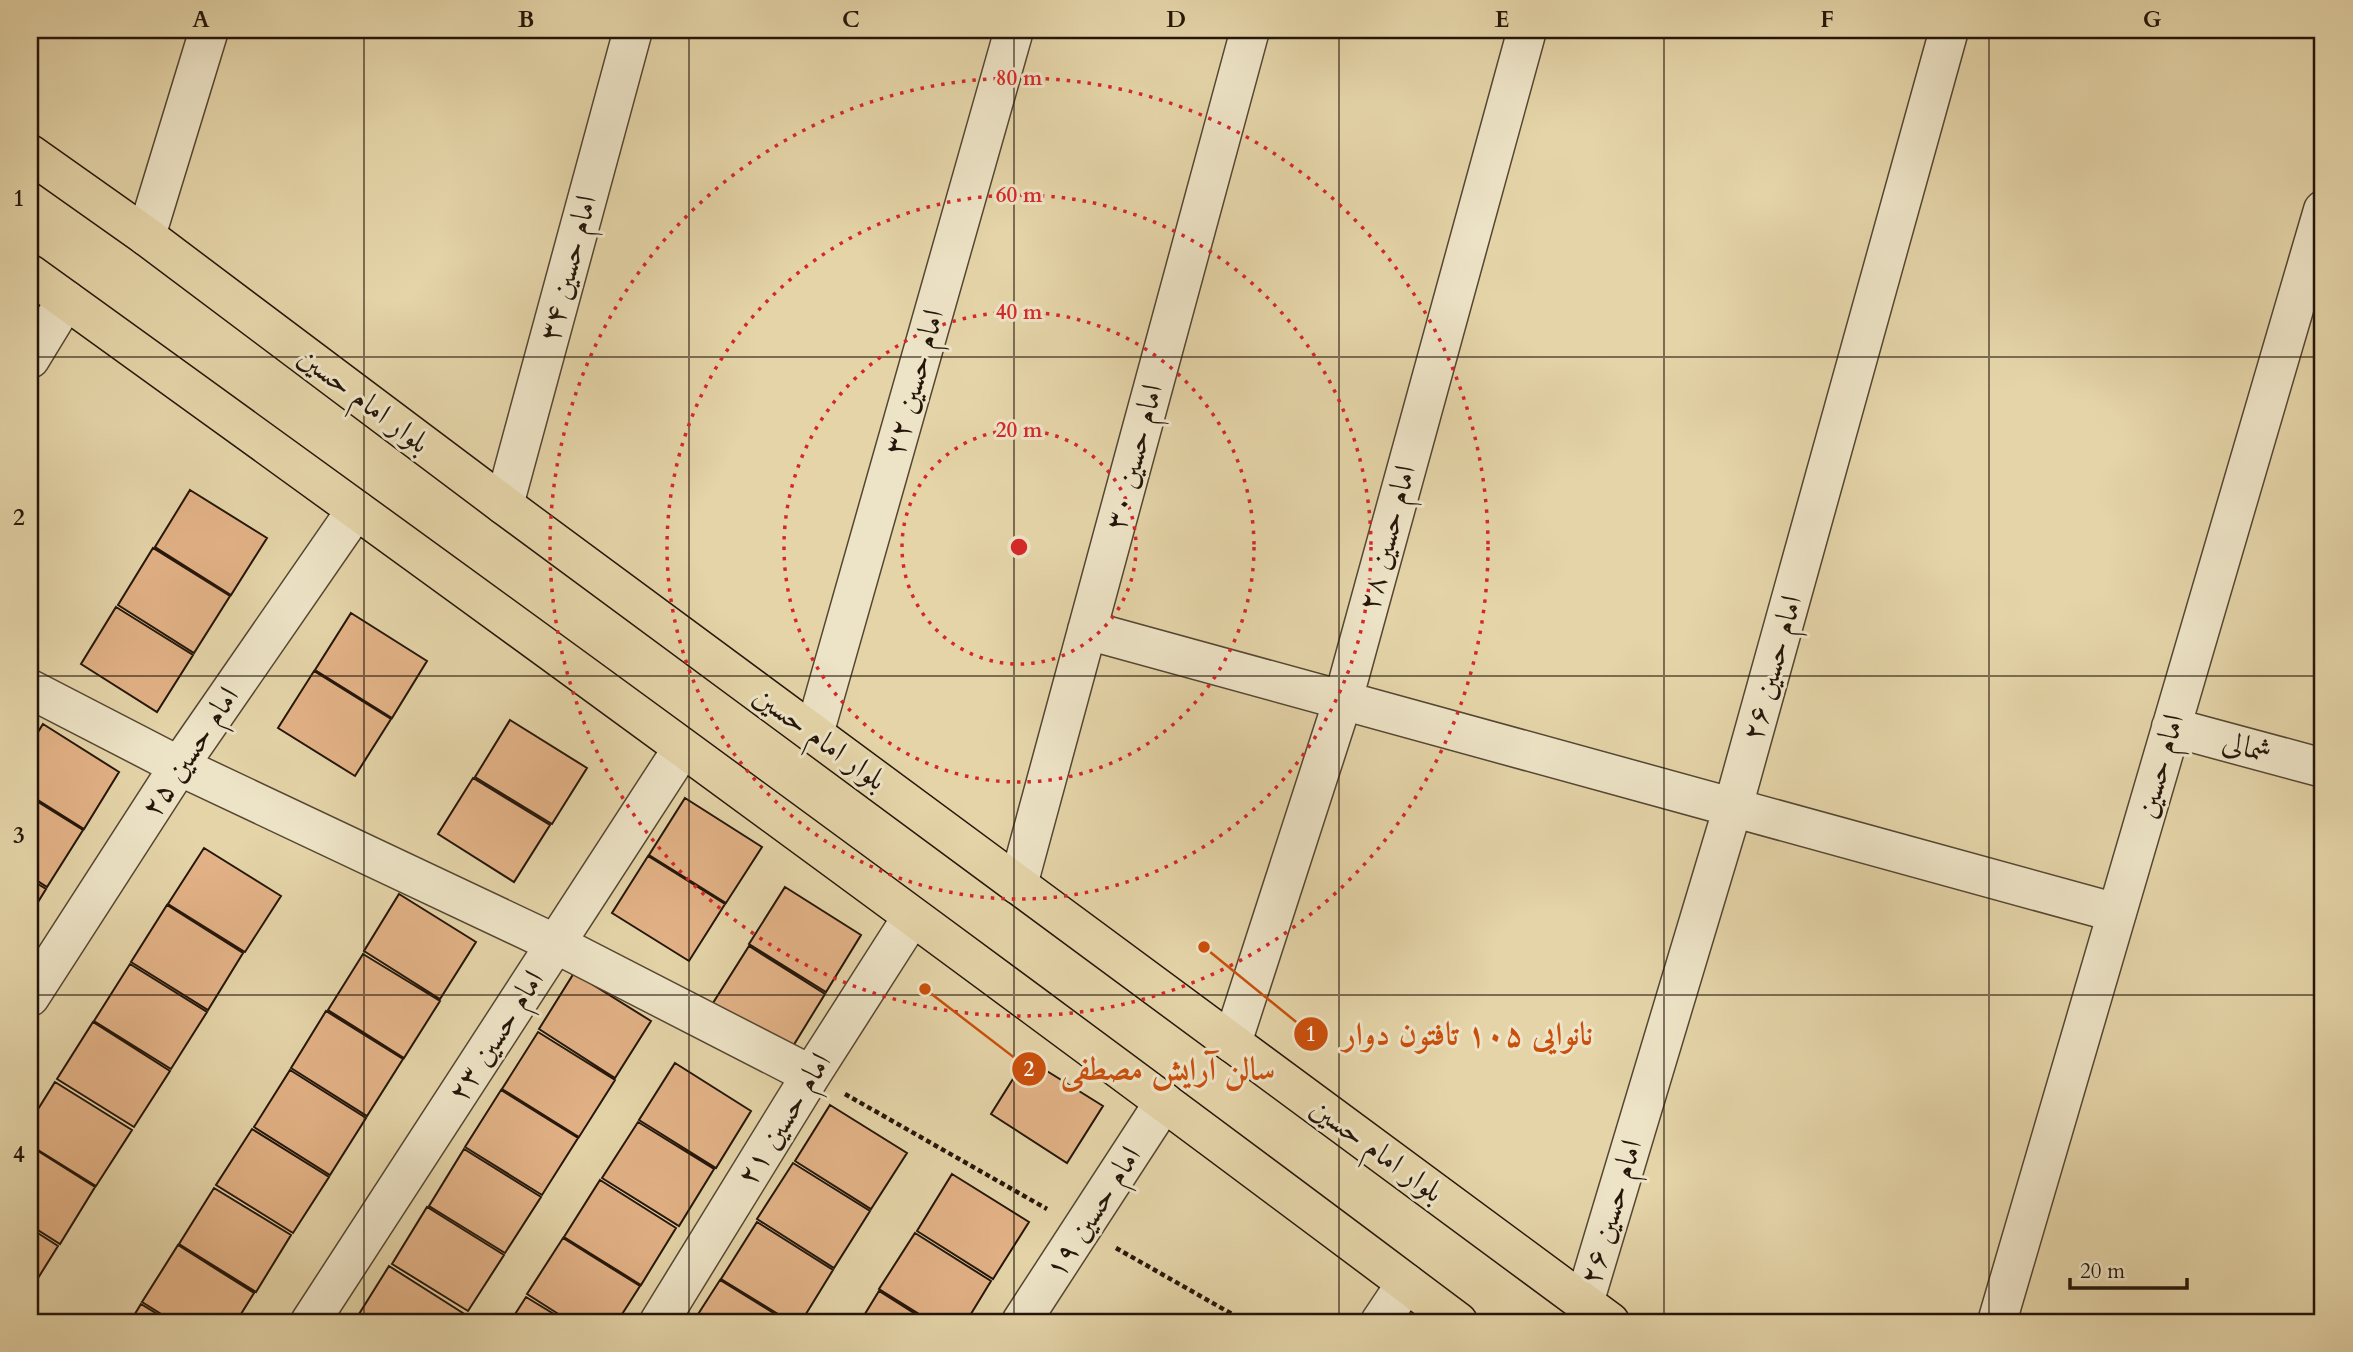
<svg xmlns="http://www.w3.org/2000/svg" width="2353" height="1352" font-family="Cardo,Amiri,serif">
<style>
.building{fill:#e2b286;stroke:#25160a;stroke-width:2}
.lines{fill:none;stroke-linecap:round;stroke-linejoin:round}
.minor-casing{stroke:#554632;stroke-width:41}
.major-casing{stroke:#25160a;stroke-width:41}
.path{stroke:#25160a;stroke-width:4.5;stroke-dasharray:5 3.5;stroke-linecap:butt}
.minor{stroke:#ede3c6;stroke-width:38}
.major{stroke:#e4d4a8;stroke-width:38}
.grid{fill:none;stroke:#25160a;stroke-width:2;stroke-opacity:0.55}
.ring{fill:none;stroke:#d62828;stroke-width:3.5;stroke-dasharray:3.5 7}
.labels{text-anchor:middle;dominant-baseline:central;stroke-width:6;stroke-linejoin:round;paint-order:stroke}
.street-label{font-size:30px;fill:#25160a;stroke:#ede3c6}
.centre{fill:#d62828;stroke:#ede3c6;stroke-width:3.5}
.ring-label{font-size:21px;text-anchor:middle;font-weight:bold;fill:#d62828;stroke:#ede3c6;stroke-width:6;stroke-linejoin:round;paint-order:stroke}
.leader{fill:none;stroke:#cb4f0c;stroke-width:2.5}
.callout-dot{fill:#cb4f0c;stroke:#ede3c6;stroke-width:2.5}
.mark-label{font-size:21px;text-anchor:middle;font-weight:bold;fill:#fff}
.callout-label{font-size:32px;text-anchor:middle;font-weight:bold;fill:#cb4f0c;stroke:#ede3c6;stroke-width:6;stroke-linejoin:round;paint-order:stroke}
.neatline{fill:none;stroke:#25160a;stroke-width:2.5}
.grid-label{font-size:23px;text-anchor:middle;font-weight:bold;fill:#25160a}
</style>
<rect width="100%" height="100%" fill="#e4d4a8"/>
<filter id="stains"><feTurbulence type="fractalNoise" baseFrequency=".00286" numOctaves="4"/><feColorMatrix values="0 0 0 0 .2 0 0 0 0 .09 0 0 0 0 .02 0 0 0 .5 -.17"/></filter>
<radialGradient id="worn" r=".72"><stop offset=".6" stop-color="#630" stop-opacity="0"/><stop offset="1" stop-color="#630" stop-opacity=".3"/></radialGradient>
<path class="building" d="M190,490l77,48 -36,57 -76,-48z
M153,548l77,48 -36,57 -76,-48z
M116,607l77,48 -36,57 -76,-48z
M351,613l76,48 -35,57 -77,-48z
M314,671l77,48 -36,57 -77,-48z
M510,720l77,48 -35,56 -77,-47z
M43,724l76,48 -35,57 -54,-34v-50z
M473,778l77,47 -36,57 -76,-48z
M30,797l53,33 -36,57 -17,-11z
M685,798l77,49 -36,56 -77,-48z
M204,848l77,48 -36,56 -77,-48z
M648,856l77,48 -36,57 -77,-48z
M30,879l16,10 -16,26z
M785,887l76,48 -35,57 -77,-48z
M399,894l77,48 -36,57 -76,-48z
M167,905l76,48 -35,57 -77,-48z
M749,946l76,48 -35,57 -77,-48z
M363,954l77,47 -36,57 -76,-48z
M130,964l77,48 -36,57 -77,-48z
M574,973l77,48 -36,57 -76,-49z
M326,1011l77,48 -36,57 -76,-48z
M93,1022l77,49 -36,56 -77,-48z
M538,1032l77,48 -36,57 -77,-48z
M1026,1058l77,48 -36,57 -76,-49z
M675,1063l76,48 -35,57 -77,-48z
M290,1070l76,48 -36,57 -76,-48z
M55,1082l77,48 -36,56 -66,-41v-23z
M501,1090l77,48 -36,57 -77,-48z
M830,1105l77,48 -36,56 -76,-48z
M638,1122l76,47 -35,57 -77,-48z
M252,1129l77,48 -36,56 -77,-48z
M30,1146l65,41 -35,57 -30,-19z
M464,1149l77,48 -36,56 -76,-47z
M793,1163l77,48 -36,57 -77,-49z
M952,1174l77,48 -36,57 -76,-48z
M600,1180l76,48 -35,57 -77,-48z
M214,1188l77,47 -35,57 -77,-48z
M427,1207l77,48 -36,56 -76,-47z
M757,1222l76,48 -32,52h-10l-70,-43z
M30,1228l28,18 -28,45z
M915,1233l76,48 -25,41h-34l-53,-33z
M563,1238l77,48 -23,36h-46l-44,-28z
M178,1245l76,48 -18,29h-62l-32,-20z
M389,1266l77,49 -5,7h-107z
M720,1280l68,42h-95z
M879,1291l49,31h-68z
M526,1297l41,25h-57z
M141,1304l29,18h-40z"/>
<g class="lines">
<defs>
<path id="minor" d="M146,236l63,-206
M30,359l36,-59
M504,505l129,-475
M1087,630l1030,283
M30,689l149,77 377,178 255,131
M2171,727l152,41
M814,734l200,-704
M1018,885l232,-855
M30,997l149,-231 177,-256
M1232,1043l111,-343 184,-670
M1584,1303l149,-496 216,-777
M310,1322l372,-573
M659,1322l152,-247 101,-158
M1021,1322l143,-220
M1380,1322l26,-39
M1997,1322l326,-1112"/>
<path id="major" d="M30,154l116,82 358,269 1106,817
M30,274c479,345 956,693 1428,1048"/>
</defs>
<use href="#minor" class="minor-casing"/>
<use href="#major" class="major-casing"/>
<path class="path" d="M845,1094l202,115
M1116,1248l130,74"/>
<use href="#minor" class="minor"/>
<use href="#major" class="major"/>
</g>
<path class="grid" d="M364,30v1292M689,30v1292M1014,30v1292M1339,30v1292M1664,30v1292M1989,30v1292M30,357h2293M30,676h2293M30,995h2293"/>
<g class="ring">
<circle cx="1019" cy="547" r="117"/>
<circle cx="1019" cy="547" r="235"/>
<circle cx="1019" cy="547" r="352"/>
<circle cx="1019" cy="547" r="469"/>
</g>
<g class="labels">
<g class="street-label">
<text transform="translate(568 268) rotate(-75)">امام حسین ۳۴</text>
<text transform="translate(914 382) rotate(-74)">امام حسین ۳۲</text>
<text transform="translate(364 400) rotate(37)">بلوار امام حسین</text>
<text transform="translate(1134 457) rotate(-75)">امام حسین ۳۰</text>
<text transform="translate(1387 538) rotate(-75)">امام حسین ۲۸</text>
<text transform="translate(1772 668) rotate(-74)">امام حسین ۲۶</text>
<text transform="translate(820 738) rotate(36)">بلوار امام حسین</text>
<text transform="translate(2247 747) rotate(15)">شمالی</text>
<text transform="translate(190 752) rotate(-56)">امام حسین ۲۵</text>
<text transform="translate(2160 766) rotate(-74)">امام حسین</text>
<text transform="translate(496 1036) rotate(-57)">امام حسین ۲۳</text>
<text transform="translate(784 1119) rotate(-58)">امام حسین ۲۱</text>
<text transform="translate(1377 1150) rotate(36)">بلوار امام حسین</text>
<text transform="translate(1093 1212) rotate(-57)">امام حسین ۱۹</text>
<text transform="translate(1611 1212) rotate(-73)">امام حسین ۲۶</text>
</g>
</g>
<circle cx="1019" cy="547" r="10" class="centre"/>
<g class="ring-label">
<text x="1019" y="85">80 m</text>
<text x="1019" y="202">60 m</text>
<text x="1019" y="319">40 m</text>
<text x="1019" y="437">20 m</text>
</g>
<path class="leader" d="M1204 947L1311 1034M925 989L1029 1069"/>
<g class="callout-dot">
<circle cx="1204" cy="947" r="7"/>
<circle cx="925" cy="989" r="7"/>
<circle cx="1311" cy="1034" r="18"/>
<circle cx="1029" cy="1069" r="18"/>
</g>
<g class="mark-label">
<text x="1311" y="1041">1</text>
<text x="1029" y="1076">2</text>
</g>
<g class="callout-label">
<text x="1468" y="1045">نانوایی ۱۰۵ تافتون دوار</text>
<text x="1168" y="1080">سالن آرایش مصطفی</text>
</g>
<rect width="2353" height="1352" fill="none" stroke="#e4d4a8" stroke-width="77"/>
<path d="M2070 1278v10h117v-10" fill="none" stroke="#25160a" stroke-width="3.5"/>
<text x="2080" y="1278" font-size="21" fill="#25160a" stroke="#ede3c6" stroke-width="5" paint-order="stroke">20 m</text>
<rect x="38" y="38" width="2276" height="1276" class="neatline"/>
<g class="grid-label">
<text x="201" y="27">A</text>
<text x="526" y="27">B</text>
<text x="851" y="27">C</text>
<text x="1176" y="27">D</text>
<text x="1502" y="27">E</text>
<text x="1827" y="27">F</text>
<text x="2152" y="27">G</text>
<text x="19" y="206">1</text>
<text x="19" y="525">2</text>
<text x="19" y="843">3</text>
<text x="19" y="1162">4</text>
</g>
<rect width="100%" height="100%" filter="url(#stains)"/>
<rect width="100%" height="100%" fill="url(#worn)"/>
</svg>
